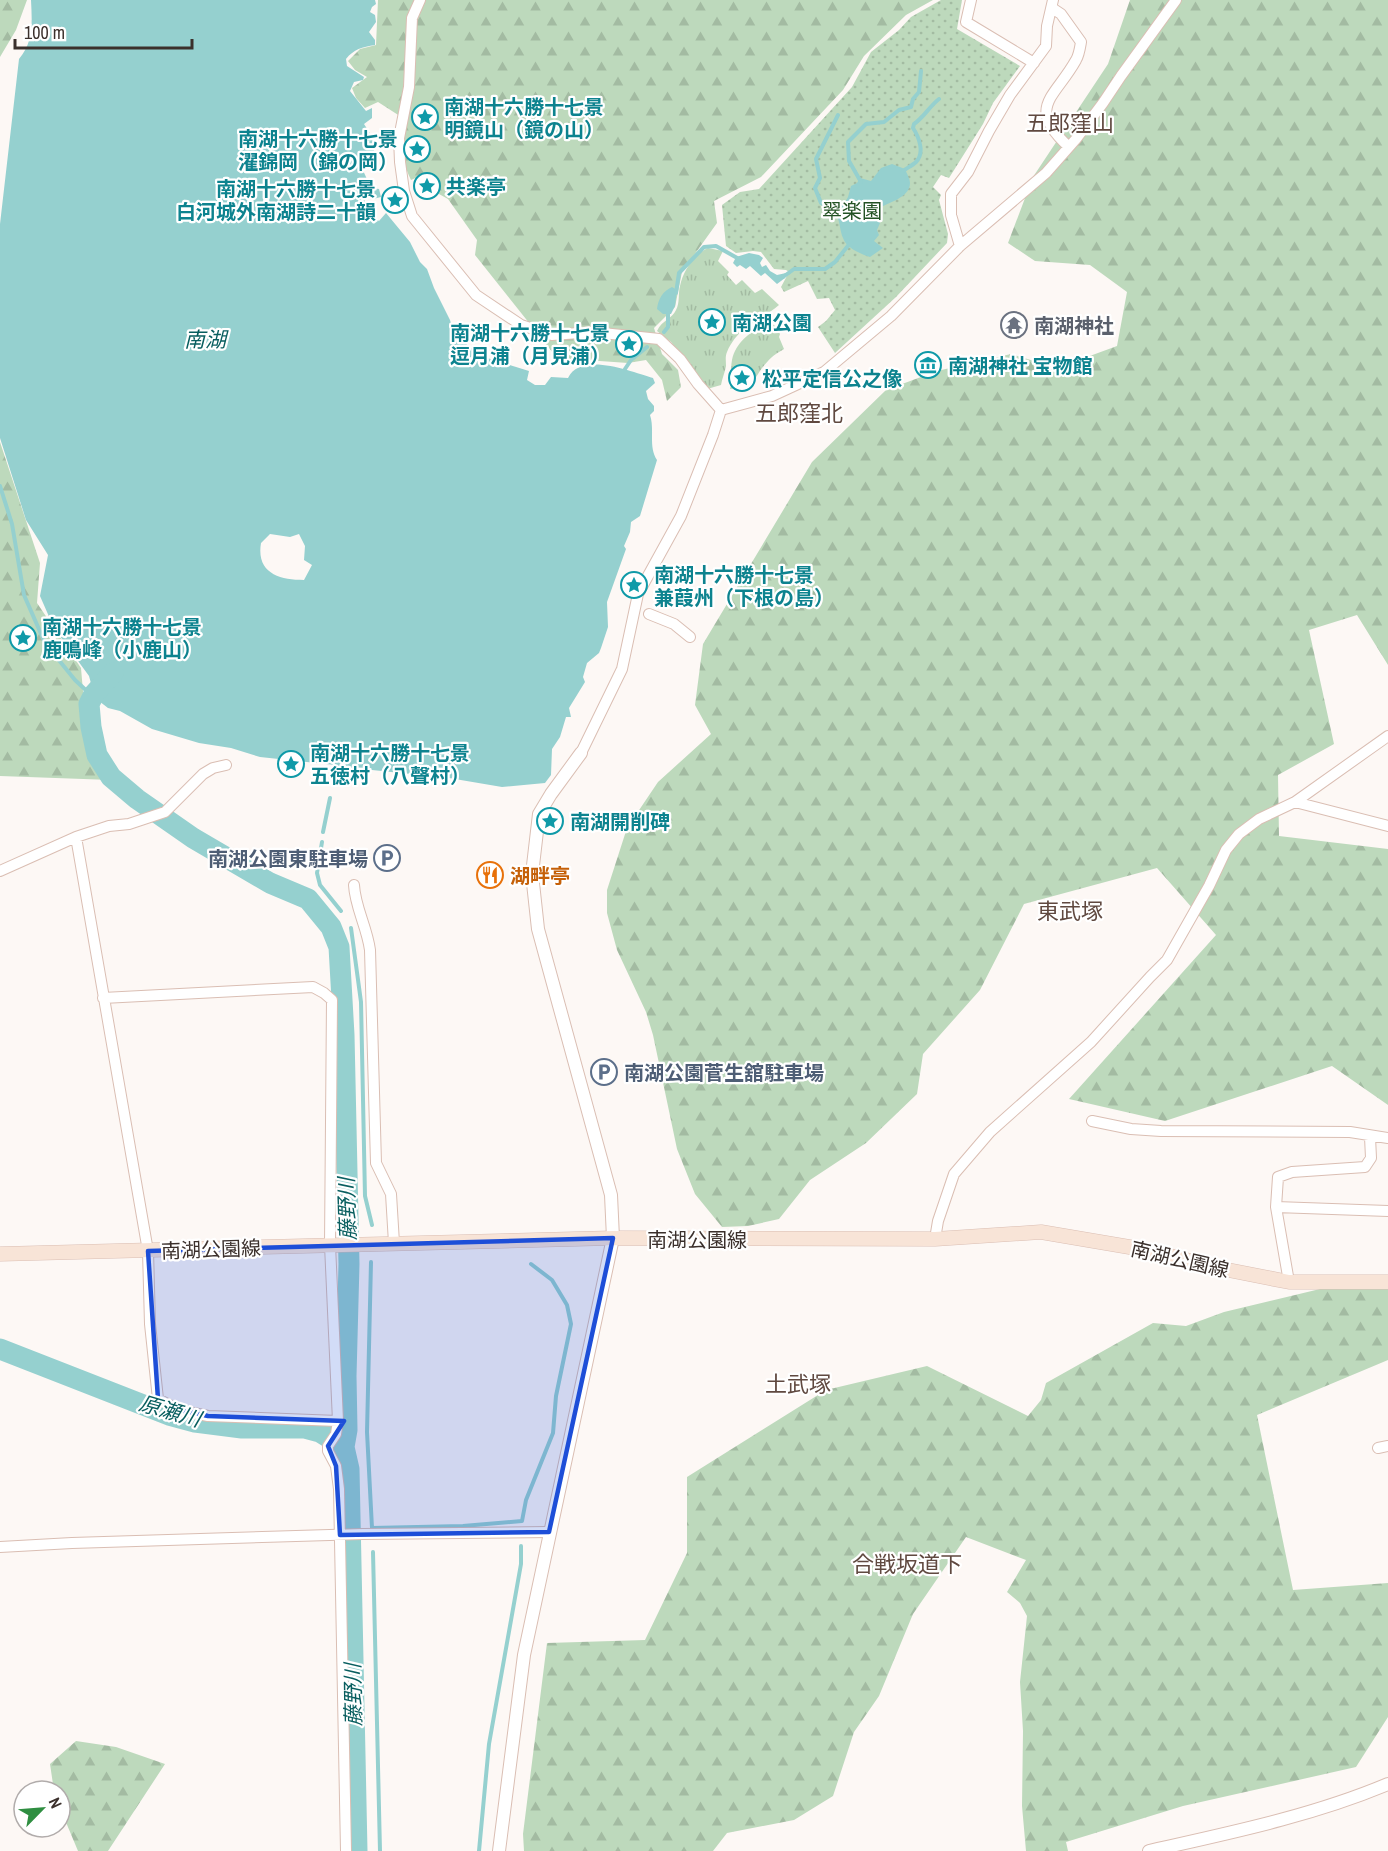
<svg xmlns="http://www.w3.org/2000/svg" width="1388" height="1851" font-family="'Archivo Narrow','Noto Sans JP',sans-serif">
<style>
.grass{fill:url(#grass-tufts)}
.forest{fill:url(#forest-firs)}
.garden{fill:url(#garden-dots)}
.water{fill:#95d0cf;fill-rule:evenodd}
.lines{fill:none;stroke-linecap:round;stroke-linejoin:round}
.stream{stroke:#95d0cf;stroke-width:4}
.river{stroke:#95d0cf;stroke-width:21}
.minor-casing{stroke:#dabeb3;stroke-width:12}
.tertiary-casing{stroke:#dabeb3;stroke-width:14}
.secondary-casing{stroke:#dabeb3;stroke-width:15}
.minor{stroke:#fff;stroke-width:10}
.tertiary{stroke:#fff;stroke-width:12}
.secondary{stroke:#f8e4d7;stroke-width:14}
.marked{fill:#1d4ed8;fill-opacity:0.2;stroke:#1d4ed8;stroke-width:4.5;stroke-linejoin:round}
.labels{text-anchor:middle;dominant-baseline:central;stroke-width:4.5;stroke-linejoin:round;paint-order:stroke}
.culture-label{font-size:20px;font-weight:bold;fill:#0d838f;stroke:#fff;text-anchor:start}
.park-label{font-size:20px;fill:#235224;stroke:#fff}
.worship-label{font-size:20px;font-weight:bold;fill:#5b616d;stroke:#fff;text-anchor:start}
.service-label{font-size:20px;font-weight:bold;fill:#4e5e75;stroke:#fff;text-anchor:end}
.food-label{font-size:20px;font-weight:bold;fill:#c56008;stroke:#fff;text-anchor:start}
.street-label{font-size:20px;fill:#3b302c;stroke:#fff}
.water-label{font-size:21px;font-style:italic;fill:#085e5f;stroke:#fff}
.quarter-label{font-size:22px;fill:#604940;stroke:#fff}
</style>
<defs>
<pattern id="grass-tufts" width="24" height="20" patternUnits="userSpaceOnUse" patternTransform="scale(1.5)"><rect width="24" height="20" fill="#bdd9bc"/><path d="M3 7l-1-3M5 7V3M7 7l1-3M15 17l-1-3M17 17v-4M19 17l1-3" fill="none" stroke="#a3bba2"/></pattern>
<pattern id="forest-firs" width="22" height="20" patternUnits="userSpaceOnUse" patternTransform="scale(1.5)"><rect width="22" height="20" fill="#bdd9bc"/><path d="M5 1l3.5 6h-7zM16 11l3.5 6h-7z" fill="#a3bba2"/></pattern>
<pattern id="garden-dots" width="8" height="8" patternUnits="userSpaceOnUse" patternTransform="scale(1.5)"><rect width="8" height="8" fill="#bdd9bc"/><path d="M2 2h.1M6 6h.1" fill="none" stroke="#a3bba2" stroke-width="1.8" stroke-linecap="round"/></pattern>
</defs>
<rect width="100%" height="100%" fill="#fdf8f5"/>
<path class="grass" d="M708,248l15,3 -5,10 11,11 -2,3 9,10 6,-5 13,13 7,-4 17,16c-20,17 -40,20 -52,47 -2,5 -1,9 -1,14 -1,6 -4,13 -5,19l-14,4 -36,-47 -14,-11c5,-11 15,-12 19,-21 4,-7 2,-17 4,-24 3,-15 14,-32 28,-38z
M769,323l5,2 6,9 -1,3 5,12c-5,3 -12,7 -16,12 -17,18 -8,24 -38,28 3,-10 0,-20 2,-29 4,-19 21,-30 37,-37z"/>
<path class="forest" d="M0,0h27l-11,30 -16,27z
M378,0h555l-27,15 -42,41 -21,34 -82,87 -47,24 3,22 -35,49 -7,35 -21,21 8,26 16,16 3,17 -14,14 -5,-21 -16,-20 -18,3 -71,-5 -82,-103 2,-15 -29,-41 -9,-5 -12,-21 -16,7c-11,-23 -10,-36 -5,-60l-28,-18 -13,6 -9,-10 -4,-10 15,-11 -12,-7 -7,-9 12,-12 16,-4z
M1130,0h258v665l-31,-50 -48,15 25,114 -56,31 1,61 109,13v256l-56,-39 -167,55 -96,-22 147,-164 -59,-67 -133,36 -44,86 -57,64 -6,40 -51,49 -56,37 -31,39 -31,7 -26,1 -27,-33 -18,-45 -24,-114 -7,-23 -29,-62 -10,-37v-23l20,-62 31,-46 53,-48 -16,-29 8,-61 109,-182 74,-72 51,-19 74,-17 46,14 60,-22 10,-54 -37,-27 -55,-4 -27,-18 25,-66 75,-113z
M0,442l40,121 -3,40 44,65 5,58 25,54 -111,-4z
M1388,1282v78l-131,55 36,175 95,-7v134l-32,50 -173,39 -117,36 2,9h-42l-4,-45 1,-75 -3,-49 7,-66 -7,-13 -13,-11 19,-32 -60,-23 -53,77 -34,82 -25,36 -21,64 -39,24 -67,13 -14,18h-189l-1,-17 24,-191 98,-3 42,-87v-76l139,-87 101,-24 101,50 13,-16 5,-17 107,-60 33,3 38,-14 121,-29z
M76,1741l40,6 49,17 -57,87h-30l-18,-43v-17h-6l-4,-27z"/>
<path class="garden" d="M941,0h21l-5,29 63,37 -27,37 -10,21 -34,54 -8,-3 -8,12 8,8 -2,5 9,34 -1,9 -51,54 -61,56 -17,-26 8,-6 9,-11 -6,-12 -12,1 -9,-18 -24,11 -3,-5 8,-15 -3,-2 -12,-1 -13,-17 -8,-1 -17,2 -10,-7 -4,-41 18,-13 19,-3 93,-102 19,-35 28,-22 12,-13z"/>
<path class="water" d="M31,0h344l1,4 -4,3 -2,5 5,3 1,7 -7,10 6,8v5c-13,2 -21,4 -29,14l1,7 17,11 -1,3 -9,2 -4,9 16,20 6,-3v10l-8,6 9,14 1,16 -10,5 -3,7 10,22 8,1 2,8 -8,2 -8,-4 -1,15 15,11 7,-8 24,29 10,20 7,7 7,19 16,32 5,16 29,21 45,14 -2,9 8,5h10l6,-8 17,1c13,-27 64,-6 85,0l2,5 -9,8 2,8 6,7v5l-4,4c5,15 -2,31 7,45l-17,56 -9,6 -1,10 -6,14 2,3 -19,53 1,25 -7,21 -2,5 -12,10 -4,14 2,5 -16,26 2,9h-5l-6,20 -8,12 -1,26 -6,8 -43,4 -53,-9 -77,-8h-9l-4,5 -9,-1 -4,-5 -11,-4 -75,-8 -29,-9 -32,-5 -47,-14 -32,-18 -12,-3 -13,-10 -6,-22 -35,-48 -14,-32 8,-41 -22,-35 -26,-82v-214l19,-165c15,-18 13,-37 12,-59zM270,534l20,3 9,-3 6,12 -1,14 8,5 -8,15c-25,0 -48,-7 -43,-37z
M892,164l13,5c2,5 5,10 5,14 0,15 -23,20 -33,26l-2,6 5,8 -3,7 2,5 -5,6 9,7 -13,9c-9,-3 -24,-9 -27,-19 -5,-13 -1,-19 -13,-30l14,-4 4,-7 3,-11 6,-3 3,-5 11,3 10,-13z
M749,253l10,2 4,3 -3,5 2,4 4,-2 4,6 7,4 9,-2 -1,5 -8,6 -12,-11 -4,3 -11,-10 -4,3 -6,-4 -3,2 -4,-4 3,-6z
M672,287l5,3 -2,16 -4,8h-8l-6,-5c1,-10 6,-18 15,-22z"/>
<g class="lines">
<path class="stream" d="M903,171c4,-3 10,-6 13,-9 9,-9 3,-25 -3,-34l1,-4c10,-7 15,-17 25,-25
M861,182l-12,-21 -1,-19 18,-18 18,-2 15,-12 12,-3 2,-8 6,-7 2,-21
M833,209l-12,-6 -6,-15 5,-10 -4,-19 22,-44
M783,277l11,-8h31l10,-7 16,-20
M676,293l3,-20 25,-26 12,-1 23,13
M664,332l4,-5v-17
M625,369l6,-9 16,-13
M0,486l12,38 12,71 21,48 30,37 15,14 -1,10
M323,832l7,-34
M322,842l-5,31 3,12 21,26
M351,928l10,74 4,194 7,29
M371,1262l-4,170 5,96
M372,1528l91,-2 59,-5 4,-21 27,-67 3,-37 15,-72 -4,-19 -15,-25 -21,-16
M373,1552l7,299
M479,1851l10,-107 32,-180v-18"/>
<path class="river" d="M113,673l-19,21 -5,10 2,23 6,28 14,22 26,22 56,39 77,45 38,16 23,28 8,20 5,88 5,229 -3,112 1,54 -3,17 5,22 8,382
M0,1349l169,66 26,7 47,6h63l15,4 24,15"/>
<defs>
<path id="minor" d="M420,0l-8,18 -3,69 -10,51 1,24 4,29 8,25 64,79 45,30 31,10 41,-3 66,7 21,20 18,25 23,26 -8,25 -32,81 -43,78 -16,75 -41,84
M971,0l-5,22 68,41
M1052,8l9,6 20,28c-1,6 -2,13 -5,18 -21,38 -51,47 -7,87
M960,246l-9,-31v-21l17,-22 21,-41 21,-36 36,-49 1,-20 6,-26
M721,410l51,-14 52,-24 67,-56 69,-70 86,-73 30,-34 27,-36 18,-27 55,-76
M649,614l25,10 16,13
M1295,802l93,24
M76,837l72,414 2,73 8,75 21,11 29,6 130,5
M0,871l76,-34 33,-11 20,-2 36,-12 38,-38 10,-6 13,-3
M354,885c1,22 13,42 16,65l6,213 15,31 3,49
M103,998l210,-11 11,6 8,7 -2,245 8,176 -2,13 -8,12v5l8,15 3,23 7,362
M1092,1121l39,8 30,2 189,1 38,6
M1276,1207l112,4
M935,1239l3,-18 16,-47 36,-42 101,-90 59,-65 17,-17 42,-74 17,-36 13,-16 20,-15 36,-17 93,-66
M1289,1282l-13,-75 2,-30 14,-5 73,-5 6,-9 -1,-21
M1378,1448l10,-2
M0,1547l72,-4 291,-9 186,-2"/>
<path id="tertiary" d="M499,1851l25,-196 89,-417 -2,-43 -73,-266 -6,-55 7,-60 12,-20 30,-41
M1149,1851c80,-18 163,-35 239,-67"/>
<path id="secondary" d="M0,1254l613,-16 322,1 106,-7 106,18 71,18 71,14h99"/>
</defs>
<use href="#minor" class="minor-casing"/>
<use href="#tertiary" class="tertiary-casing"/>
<use href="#secondary" class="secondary-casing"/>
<use href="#minor" class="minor"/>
<use href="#tertiary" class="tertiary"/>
<use href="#secondary" class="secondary"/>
</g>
<path class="marked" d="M613,1238l-64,294 -209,3 -4,-69 -8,-20 16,-25 -136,-5 -29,-6 -21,-11 -10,-148z"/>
<defs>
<symbol id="sight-ring" viewBox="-11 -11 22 22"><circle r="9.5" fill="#fff" stroke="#0f9aa8" stroke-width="1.5"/><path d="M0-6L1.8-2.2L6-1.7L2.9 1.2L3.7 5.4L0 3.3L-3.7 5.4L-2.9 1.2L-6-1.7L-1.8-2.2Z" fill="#0f9aa8"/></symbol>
<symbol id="temple-ring" viewBox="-11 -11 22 22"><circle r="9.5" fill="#fff" stroke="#6b7280" stroke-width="1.5"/><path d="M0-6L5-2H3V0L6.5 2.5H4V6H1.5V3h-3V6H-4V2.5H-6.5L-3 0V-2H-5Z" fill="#6b7280"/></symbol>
<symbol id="museum-ring" viewBox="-11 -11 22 22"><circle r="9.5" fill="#fff" stroke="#0f9aa8" stroke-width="1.5"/><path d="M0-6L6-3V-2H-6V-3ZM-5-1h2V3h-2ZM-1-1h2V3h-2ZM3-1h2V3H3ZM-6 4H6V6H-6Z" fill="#0f9aa8"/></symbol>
<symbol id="parking-ring" viewBox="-11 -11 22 22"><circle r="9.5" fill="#fff" stroke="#5c6f8a" stroke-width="1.5"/><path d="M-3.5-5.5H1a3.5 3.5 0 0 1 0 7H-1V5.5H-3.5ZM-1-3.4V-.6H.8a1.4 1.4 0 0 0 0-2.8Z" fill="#5c6f8a"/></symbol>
<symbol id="restaurant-ring" viewBox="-11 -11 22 22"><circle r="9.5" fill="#fff" stroke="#e8710a" stroke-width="1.5"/><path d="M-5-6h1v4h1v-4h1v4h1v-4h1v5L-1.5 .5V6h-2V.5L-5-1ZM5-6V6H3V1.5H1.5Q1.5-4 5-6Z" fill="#e8710a"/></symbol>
</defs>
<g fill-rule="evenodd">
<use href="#sight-ring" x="410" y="102" width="30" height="30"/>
<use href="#sight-ring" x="402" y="134" width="30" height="30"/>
<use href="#sight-ring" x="412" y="171" width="30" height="30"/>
<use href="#sight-ring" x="380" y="185" width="30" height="30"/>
<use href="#sight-ring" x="697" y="307" width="30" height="30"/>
<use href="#temple-ring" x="999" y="310" width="30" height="30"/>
<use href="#sight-ring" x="614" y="329" width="30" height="30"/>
<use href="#museum-ring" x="913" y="350" width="30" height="30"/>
<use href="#sight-ring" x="727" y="363" width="30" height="30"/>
<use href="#sight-ring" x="619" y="570" width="30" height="30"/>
<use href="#sight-ring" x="8" y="623" width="30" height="30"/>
<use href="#sight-ring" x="276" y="749" width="30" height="30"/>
<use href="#sight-ring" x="535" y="806" width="30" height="30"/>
<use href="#parking-ring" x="372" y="843" width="30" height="30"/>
<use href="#restaurant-ring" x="475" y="860" width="30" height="30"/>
<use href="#parking-ring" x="589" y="1057" width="30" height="30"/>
</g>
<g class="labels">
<g class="culture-label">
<text x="444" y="106">南湖十六勝十七景<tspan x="444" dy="23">明鏡山（鏡の山）</tspan></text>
<text x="398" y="138" text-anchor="end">南湖十六勝十七景<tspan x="398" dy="23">濯錦岡（錦の岡）</tspan></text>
<text x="446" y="186">共楽亭</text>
<text x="376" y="188" text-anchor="end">南湖十六勝十七景<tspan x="376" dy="23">白河城外南湖詩二十韻</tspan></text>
<text x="732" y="322">南湖公園</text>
<text x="610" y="332" text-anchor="end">南湖十六勝十七景<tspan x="610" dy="23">逗月浦（月見浦）</tspan></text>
<text x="948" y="365">南湖神社 宝物館</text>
<text x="762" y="378">松平定信公之像</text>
<text x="654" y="574">南湖十六勝十七景<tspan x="654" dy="23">兼葭州（下根の島）</tspan></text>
<text x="42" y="626">南湖十六勝十七景<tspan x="42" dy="23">鹿鳴峰（小鹿山）</tspan></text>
<text x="310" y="752">南湖十六勝十七景<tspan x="310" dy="23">五徳村（八聲村）</tspan></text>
<text x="570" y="821">南湖開削碑</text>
</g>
<g class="park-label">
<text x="852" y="210">翠楽園</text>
</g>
<g class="worship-label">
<text x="1034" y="325">南湖神社</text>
</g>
<g class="service-label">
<text x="368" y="858">南湖公園東駐車場</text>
<text x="624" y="1072" text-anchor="start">南湖公園菅生舘駐車場</text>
</g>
<g class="food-label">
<text x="510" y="875">湖畔亭</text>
</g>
<g class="street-label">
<text x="697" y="1239">南湖公園線</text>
<text transform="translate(211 1249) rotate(-2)">南湖公園線</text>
<text transform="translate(1180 1259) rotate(13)">南湖公園線</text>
</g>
<g class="water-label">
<text x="205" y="339">南湖</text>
<text transform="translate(347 1209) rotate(-92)">藤野川</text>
<text transform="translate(170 1411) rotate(16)">原瀬川</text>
<text transform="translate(353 1695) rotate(-91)">藤野川</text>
</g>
<g class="quarter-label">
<text x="1070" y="123">五郎窪山</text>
<text x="799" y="413">五郎窪北</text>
<text x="1070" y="911">東武塚</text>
<text x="798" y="1384">土武塚</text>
<text x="907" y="1564">合戦坂道下</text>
</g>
</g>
<g transform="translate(42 1809) rotate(65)"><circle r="28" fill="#ffffff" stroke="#b1acab" stroke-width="1.5"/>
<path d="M0-4.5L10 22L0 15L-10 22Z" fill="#2f8e41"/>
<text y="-9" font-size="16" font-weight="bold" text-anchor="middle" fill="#3b302c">N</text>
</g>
<path d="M15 39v9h177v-9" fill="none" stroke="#3b302c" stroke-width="3"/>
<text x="24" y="39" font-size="18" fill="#3b302c" stroke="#ffffff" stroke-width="4.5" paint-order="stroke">100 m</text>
</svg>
